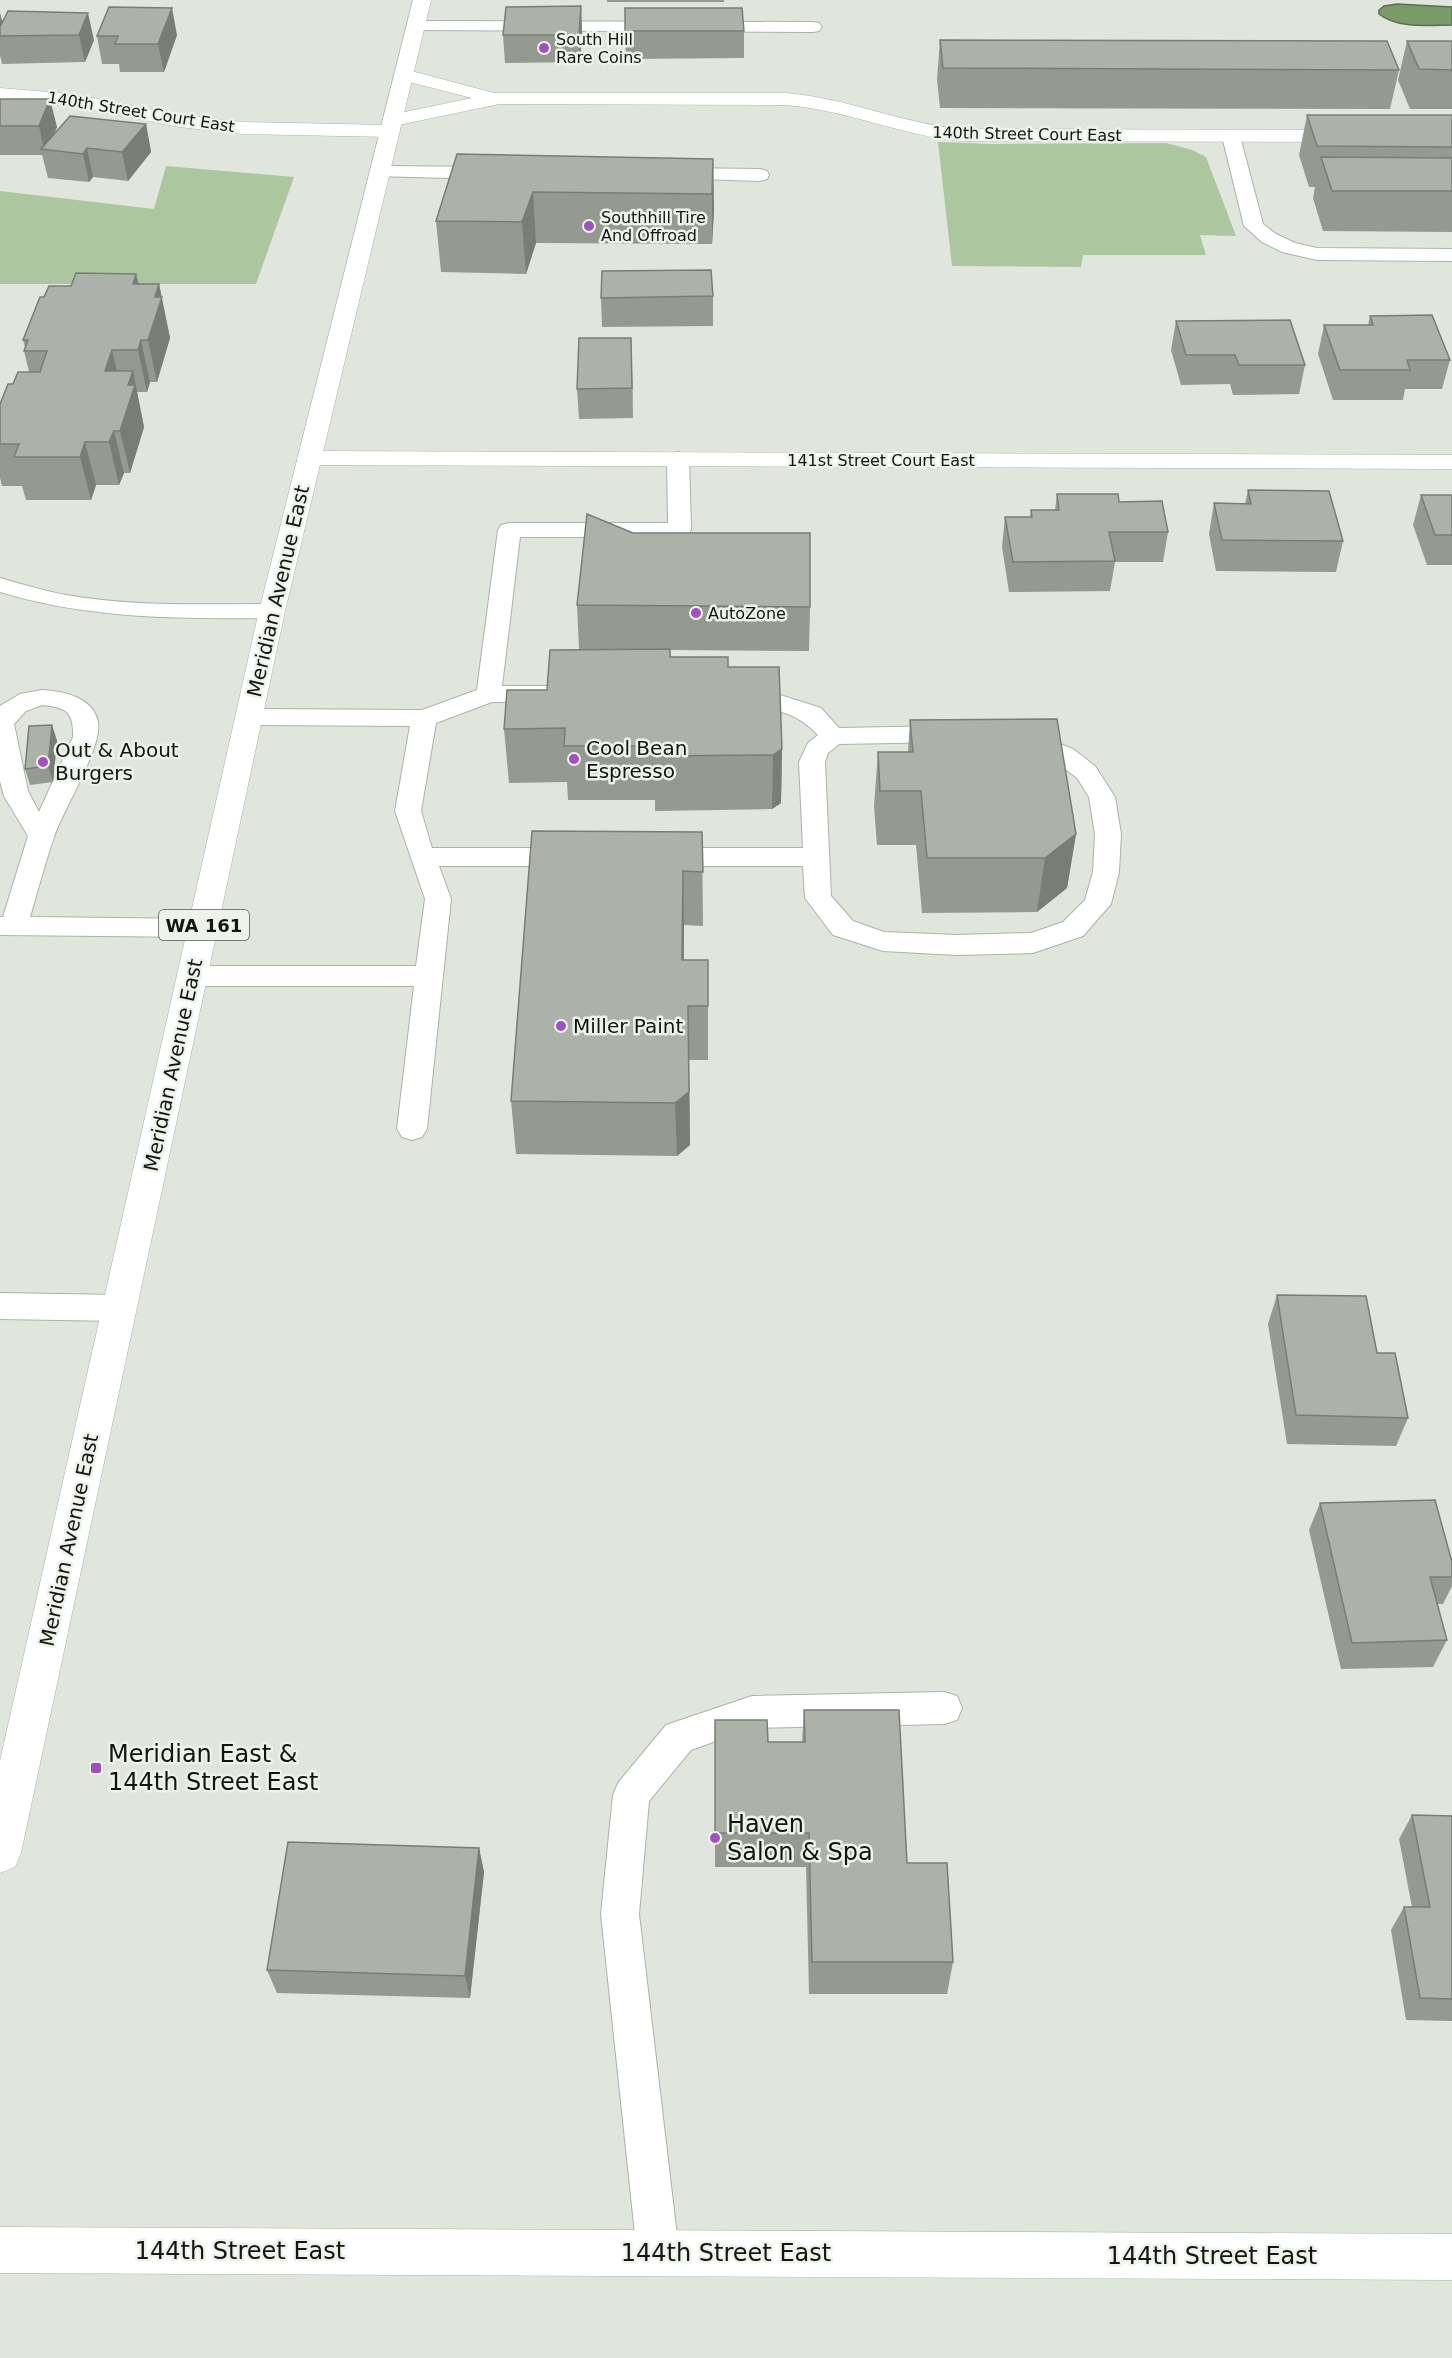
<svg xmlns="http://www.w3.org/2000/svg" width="1452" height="2358" font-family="'DejaVu Sans',sans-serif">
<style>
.green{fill:#acc79f}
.water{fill:#799a69;stroke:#5a724f;stroke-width:1.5}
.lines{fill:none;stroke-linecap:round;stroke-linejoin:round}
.service-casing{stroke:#acb2aa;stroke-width:2}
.minor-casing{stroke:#acb2aa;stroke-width:1}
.tertiary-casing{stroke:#acb2aa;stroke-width:1}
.primary-casing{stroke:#acb2aa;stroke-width:1}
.service{fill:#fff;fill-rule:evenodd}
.minor{fill:#fff;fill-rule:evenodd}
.tertiary{fill:#fff;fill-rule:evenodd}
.primary{fill:#fff;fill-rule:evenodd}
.wall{fill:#949991}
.shaded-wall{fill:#787d76}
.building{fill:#acb2a9;stroke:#787d76;stroke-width:1.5}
.poi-dot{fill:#a150c0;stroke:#edf3ea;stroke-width:2}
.labels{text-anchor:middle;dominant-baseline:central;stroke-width:5;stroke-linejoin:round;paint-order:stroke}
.far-poi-label{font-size:16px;fill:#131512;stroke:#edf3ea;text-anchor:start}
.far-street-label{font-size:16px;fill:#131512;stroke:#edf3ea}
.shield{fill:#edf3ea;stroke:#545853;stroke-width:1.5}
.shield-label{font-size:18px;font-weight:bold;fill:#131512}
.street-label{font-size:20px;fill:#131512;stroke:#edf3ea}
.poi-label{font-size:20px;fill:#131512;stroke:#edf3ea;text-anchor:start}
.near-poi-label{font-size:24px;fill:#131512;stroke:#edf3ea;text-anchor:start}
.near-street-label{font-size:24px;fill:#131512;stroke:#edf3ea}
</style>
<rect width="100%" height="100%" fill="#e0e6dd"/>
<path class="green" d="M938,142l52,2 176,-1 26,7 14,7 30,79 -36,-1 6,20h-123l-2,12 -129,-1z
M166,166l128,11 -38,107h-256v-93l154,18z"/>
<path class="water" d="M1397,4l55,3v18c-22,0 -55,4 -73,-11v-4l5,-4z"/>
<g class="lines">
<defs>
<path id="service" d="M416,21l397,1 6,1 3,4 -3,4 -6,1 -403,-2 -3,-4 3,-4z
M1231,130l6,2 3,4 23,88 13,10 19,9 22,5 135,1v12l-135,-1 -35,-8 -20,-10 -18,-16 -22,-90 3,-4z
M380,166l111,1 7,2 2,4 -2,4 -7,2 -118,-3 -2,-4 2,-4z
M674,168l86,1 7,2 2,4 -2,4 -7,2 -93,-3 -2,-4 2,-4z
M678,452l8,2 3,5 2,71 -3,5 -8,2h-160l-18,149h44l9,3 3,5 -3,5 -9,3h-54l-56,21 -15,88 11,37h140l9,3 4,6 -4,6 -9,3h-133l12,33 -24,230 -5,8 -10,3 -10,-3 -5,-8 17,-143h-222l-10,-3 -4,-7 4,-7 10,-3h224l9,-67 -30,-88 15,-85 -161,-1 -9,-2 -3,-6 3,-6 9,-2 173,1 55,-20 21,-160 3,-5 8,-2h159l-1,-64 3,-5z
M0,578c22,6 44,13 66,17 68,12 138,9 206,9l8,2 4,5 -4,5 -8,2c-92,1 -183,1 -272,-26z
M741,689l33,4 47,15 18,20 109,-2 9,2 4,6 -4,6 -9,2 -109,2 -11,9 -3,9 6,134 22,25 31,11 73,3 74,-2 32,-11 22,-22 8,-28 2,-38 -6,-37 -12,-19 -22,-17 -38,-15 -4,-6 4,-6 9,-2 9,2 38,15 22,17 20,31 6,37 -2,38 -8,32 -28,32 -50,17 -76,2 -74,-4 -50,-16 -28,-37 -2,-32h-141l-9,-3 -4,-6 4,-6 9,-3h141l-4,-86 9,-19 10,-8c-29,-30 -49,-23 -86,-33l-3,-5 3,-5z
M42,690c21,1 51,7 56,32 5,24 -35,88 -44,115 -9,26 -16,53 -24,80l173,2 10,2 4,7 -4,7 -10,2 -203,-2v-18h3l25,-81 -24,-40 -4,-15v-75l20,-12zM42,705c24,2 32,7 31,32l-34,75 -11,-21 -14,-67 12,-13z
M0,1293l119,2 11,4 5,9 -5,9 -11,4 -119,-2z
M944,1692l13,4 5,12 -5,12 -13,4 -192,4 -61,22 -42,51 -10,113 40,339 -6,15 -15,6 -15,-6 -6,-15 -36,-339 12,-119 5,-12 48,-58 86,-29z"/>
<path id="minor" d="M404,69l90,24h292c61,5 114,30 174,36l388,1 7,2 3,4 -3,4 -7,2 -388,-1c-61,-6 -113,-31 -174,-36l-287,-1 -105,22 6,5 -3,4 -7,2 -147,-3 -64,-7 -106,-21 -73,-6v-12l73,6 106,21 64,7 146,3 -6,-5 3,-4 86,-18 -75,-19 -3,-4 3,-4z
M309,451l1143,4v14l-1143,-4 -9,-2 -3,-5 3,-5z"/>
<path id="tertiary" d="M0,2227l1452,7v46l-1452,-7z"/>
<path id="primary" d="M413,0h18l-146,611 -264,1242 -6,14 -15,6v-112l259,-1150z"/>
</defs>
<use href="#service" class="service-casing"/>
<use href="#minor" class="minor-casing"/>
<use href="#tertiary" class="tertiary-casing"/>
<use href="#primary" class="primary-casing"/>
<use href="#service" class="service"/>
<use href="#minor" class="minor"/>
<use href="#tertiary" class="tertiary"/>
<use href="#primary" class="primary"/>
</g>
<path class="wall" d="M607,0h117v2h-117z
M581,6l1,28 -2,28 -75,1 -2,-28z
M8,11l86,29 -9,22 -83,2 -2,-9v-42l2,10z
M625,31h119v27l-118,1z
M177,35l-13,37h-44l-1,-8h-17l-5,-28z
M940,40l459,30 -9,39 -450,-1 -3,-29z
M1407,41h45v68h-42l-12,-29z
M0,99l57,28 -4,8 93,-11 5,28 -23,29 -35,-4 -4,5 -41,-4 -6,-23h-42z
M1307,115h145v117l-129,-1 -10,-33 2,-11h-6l-10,-32z
M457,154l256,5 1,51 -2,34 -176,-1 -10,31 -85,-2 -5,-51z
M136,274l3,10h20l11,54 -13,44h-7l-3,10h-10l7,35 -14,46h-6l-5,12h-23l-5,15h-65l-4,-14h-20l-2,-8v-74l13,-20 16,-12 -5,-21 1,-4 -2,-7 21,-43 27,-11z
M713,296v30l-111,1 -1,-29z
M1370,316l80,44 -8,29h-37l-2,11h-70l-15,-46 6,-29h44z
M1176,321l129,44 -6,29 -66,1 -3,-11 -49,1 -10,-35z
M631,338l2,80 -54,1 -2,-30z
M1248,490l95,51 -7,31 -120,-1 -7,-37 5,-31 31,1z
M1057,494l62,8 49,30 -5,30h-48l-5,29 -101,1 -7,-45 3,-30h25l1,-7h24z
M1421,495h31v70h-25l-14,-40z
M577,605l233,2 -1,44 -139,-1 1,7 57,10 54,82 -1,54 -9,6 -117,2v-11h-87l-1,-18 -58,1 -5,-54 43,-39 89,-41h-57z
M910,720l166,114 -9,54 -30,24 -115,1 -6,-68h-39l-3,-39 4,-54h30z
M52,725l5,16 -4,41 -23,3 -5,-16z
M702,832l1,94 -19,-1v35h24v100h-19l1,85 -13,11 -161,-2 -5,-53z
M1277,1295l100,58 31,65 -12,28 -109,-2 -19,-120z
M1320,1503l132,59v24l-9,18h-6l10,36 -14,27 -92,2 -32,-139z
M804,1710l103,153 46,99 -6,32h-138l-3,-127h-91v-34l53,-91h34z
M1412,1815l40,1v205l-46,-1 -15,-90 13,-23h8l-13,-68z
M479,1848l5,24 -14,126 -193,-5 -10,-23z"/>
<path class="shaded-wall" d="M581,6l1,28 -2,28 -1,-27z
M172,8l5,27 -13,37 -6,-28z
M0,13l5,20 -5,3z
M88,13l6,27 -9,22 -6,-27z
M50,99l7,28 -10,23h-3l-5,-24z
M146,124l5,28 -23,29 -6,-29z
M87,148l6,29 -4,5 -6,-28z
M713,159l1,51 -2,34v-50z
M533,192l3,51 -10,31 -4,-52z
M136,274l9,41 -12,-31z
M159,284l11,54 -13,44 -9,-42 7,-43z
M631,338l1,29 1,51 -1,-30z
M141,340l9,42 -3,10 -9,-42z
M112,350l10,42 -17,-21z
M133,371l11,56 -14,46 -10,-42 8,-46z
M114,431l10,42 -5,12 -10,-43z
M85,442l11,43 -5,15 -11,-43z
M52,725l5,16 -4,41 -5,-16z
M782,749l-1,54 -9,6 1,-54z
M1076,834l-9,54 -30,24 8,-54z
M683,871l1,54 -1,89 -1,-54z
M688,1006l2,139 -13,11 -2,-53z
M479,1848l5,24 -14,126 -5,-22z"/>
<path class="building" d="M581,6l-2,29h-76l3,-28z
M109,7l63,1 -14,36h-43l3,-8h-21z
M625,8h117l2,23h-119z
M8,11l80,2 -9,22 -79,1v-9z
M940,40l447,1 12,29 -456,-2z
M1407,41h45v29l-33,-1z
M0,99h50l-11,27h-39z
M1307,115h145v32l-135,-1z
M70,116l76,8 -24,28 -35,-4 -4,6 -42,-5z
M457,154l256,5 -1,35 -179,-2 -11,30 -86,-1z
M1321,157l131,1v33h-120z
M711,270l2,26 -112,2 1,-27z
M76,273l60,1 -3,10h26l-4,13h7l-14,43h-7l-3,10h-26l-7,21h28l-5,14h7l-15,46h-6l-5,11h-24l-5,15h-66l5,-13h-19v-40l8,-20h5l5,-12h22l7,-21h-23l4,-11h-5l17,-43h4l5,-11h22z
M1432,315l18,45h-43l3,10h-70l-16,-45h49l-3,-9z
M1290,320l15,45h-66l-4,-10h-49l-10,-34z
M579,338h52l1,50 -55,1z
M1248,490l81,1 14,50 -121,-1 -8,-37 37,1z
M1057,494h61l1,8 43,-1 6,31h-59l6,29 -102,1 -8,-45h27l-1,-7h28z
M1421,495h31v40h-17z
M587,514l46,19h177v74l-233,-2z
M670,649v8h58v10h51l3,82 -9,6 -119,1v-10h-90l1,-18 -61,1 3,-39h40l3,-40z
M1057,719l19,115 -31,24h-118l-6,-67h-41l-2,-39h35l-3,-32z
M52,725l-4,41 -23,3 4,-43z
M532,831l170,1 1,40 -20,-1 -1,89h26v46h-20l1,86 -14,11 -164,-2z
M1277,1295l89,1 11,57h18l13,65 -112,-3z
M1435,1500l17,62v15h-22l17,63 -95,3 -32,-140z
M804,1710h95l8,153h40l6,99h-141l-3,-129h-94v-113h52l1,22h37z
M1412,1815l40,1v183l-32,-1 -16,-91h26z
M288,1842l191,6 -14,128 -198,-6z"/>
<g class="poi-dot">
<circle cx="544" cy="48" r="6"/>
<circle cx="589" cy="226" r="6"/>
<circle cx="696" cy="613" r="6"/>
<circle cx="574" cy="759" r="6"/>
<circle cx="43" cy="762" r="6"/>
<circle cx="561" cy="1026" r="6"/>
<rect x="90" y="1762" width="12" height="12" rx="3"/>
<circle cx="715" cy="1838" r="6"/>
</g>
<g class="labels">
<g class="far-poi-label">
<text x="556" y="39">South Hill<tspan x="556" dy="18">Rare Coins</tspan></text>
<text x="601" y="217">Southhill Tire<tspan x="601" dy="18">And Offroad</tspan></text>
<text x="708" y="613">AutoZone</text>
</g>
<g class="far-street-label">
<text transform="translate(141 112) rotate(9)">140th Street Court East</text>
<text transform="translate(1027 134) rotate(1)">140th Street Court East</text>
<text x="881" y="460">141st Street Court East</text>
</g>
<rect class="shield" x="159" y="910" width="90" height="30" rx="4.5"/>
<g class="shield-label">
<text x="204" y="925">WA 161</text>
</g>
<g class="street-label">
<text transform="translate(278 591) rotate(-77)">Meridian Avenue East</text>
<text transform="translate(173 1065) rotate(-78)">Meridian Avenue East</text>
<text transform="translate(69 1540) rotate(-78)">Meridian Avenue East</text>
</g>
<g class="poi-label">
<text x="586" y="748">Cool Bean<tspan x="586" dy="23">Espresso</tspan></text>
<text x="55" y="750">Out &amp; About<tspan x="55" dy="23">Burgers</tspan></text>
<text x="573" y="1026">Miller Paint</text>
</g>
<g class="near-poi-label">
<text x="108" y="1754">Meridian East &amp;<tspan x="108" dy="28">144th Street East</tspan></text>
<text x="727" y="1824">Haven<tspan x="727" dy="28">Salon &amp; Spa</tspan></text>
</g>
<g class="near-street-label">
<text x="240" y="2251">144th Street East</text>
<text x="726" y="2253">144th Street East</text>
<text x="1212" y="2256">144th Street East</text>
</g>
</g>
</svg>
